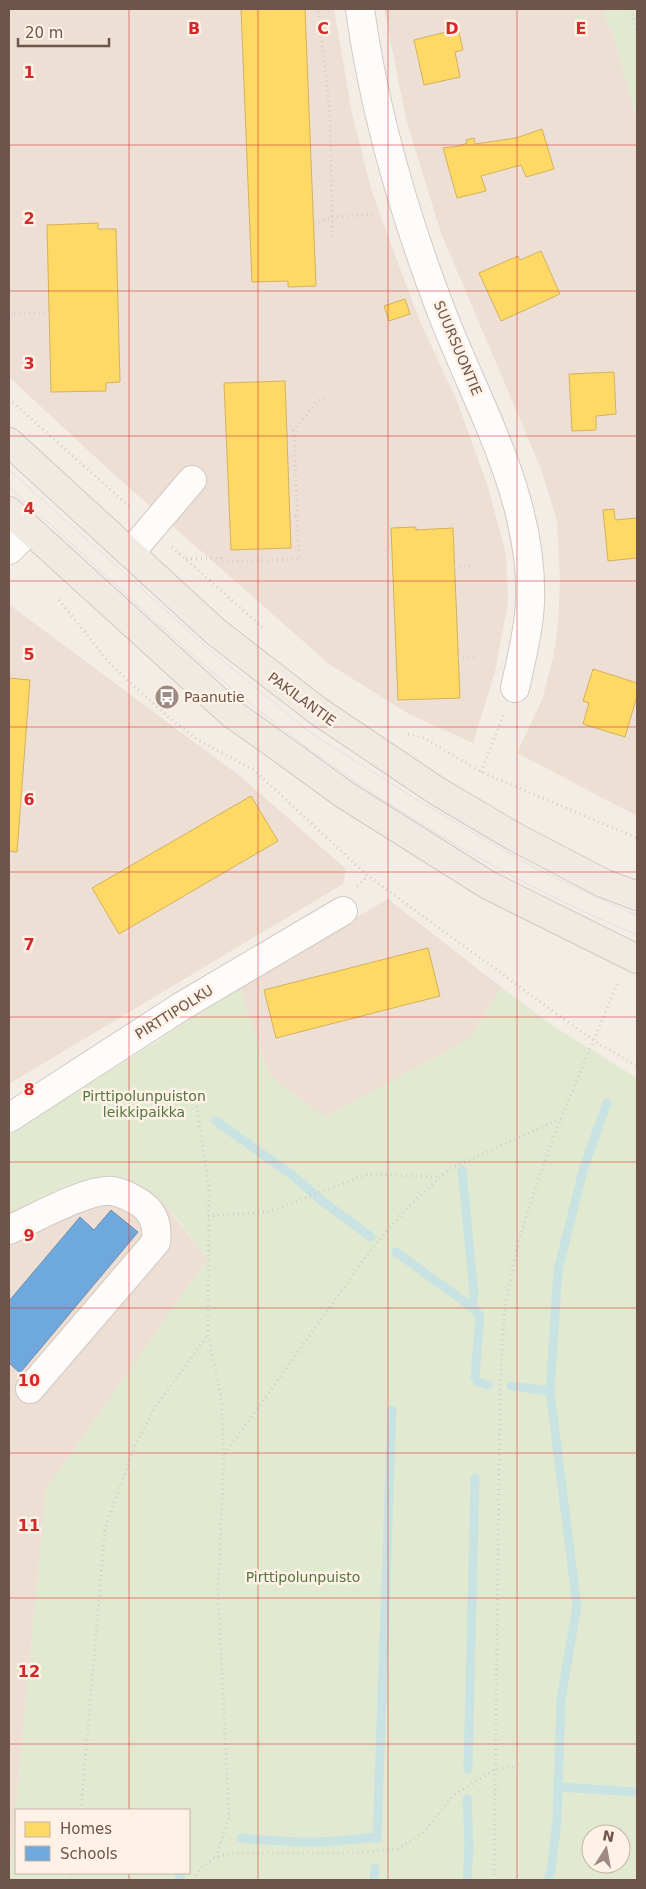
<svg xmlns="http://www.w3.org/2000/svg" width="646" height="1889" font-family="'DejaVu Sans',sans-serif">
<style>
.residential{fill:#eddfd3}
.green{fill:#e2e9d1;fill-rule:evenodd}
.homes{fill:#ffd966;stroke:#d4b15d}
.schools{fill:#6fa8dc;stroke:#6f8fb0}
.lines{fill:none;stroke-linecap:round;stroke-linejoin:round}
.stream{stroke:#c9e3e3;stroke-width:9}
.minor-casing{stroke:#d1c9c2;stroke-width:30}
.major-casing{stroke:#d3c9c4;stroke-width:30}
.path{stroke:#d5cdc9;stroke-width:3;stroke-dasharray:1 4;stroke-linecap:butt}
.minor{stroke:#fdfcfb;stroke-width:28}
.major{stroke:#f0eae3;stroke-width:28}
.tram{stroke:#e3e0e3;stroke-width:1}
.grid{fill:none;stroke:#d62828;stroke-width:1;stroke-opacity:0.55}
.labels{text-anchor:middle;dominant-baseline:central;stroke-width:5;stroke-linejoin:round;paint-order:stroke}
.street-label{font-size:14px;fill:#6f5449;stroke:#fef2e6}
.poi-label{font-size:14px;fill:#6f5449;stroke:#fef2e6;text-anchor:start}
.park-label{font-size:14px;fill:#557542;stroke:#fef2e6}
.grid-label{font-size:16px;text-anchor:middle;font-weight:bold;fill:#d62828;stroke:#fef2e6;stroke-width:5;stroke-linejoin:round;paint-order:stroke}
</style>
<rect width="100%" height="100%" fill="#f4ede6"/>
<path class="residential" d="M9,9h325l18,104 20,79 46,125 39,84 30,83 19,70 2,48 -13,70 -22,71 -64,-29 -80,-50 -221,-195 -99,-92z
M384,9h218l12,28 23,83v696l-120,-63 25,-53 11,-42 5,-31 2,-47 -3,-59 -16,-52 -100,-236 -35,-114z
M11,606l229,170 106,93 -3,15 -334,200v-476z
M388,899l113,88 -31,51 -145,80 -56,-43 -30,-90z
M78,1093l129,166 -161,230 -37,391v-746z"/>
<path class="green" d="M602,9h35v111l-23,-83z
M239,985l30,90 56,42 145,-79 31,-51 49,37 87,54v802h-628l37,-391 161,-230c-16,-20 -36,-53 -57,-67 -40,-27 -102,2 -141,20v-78l147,-92zM16,1810h173v63h-173zM591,1834h30v30h-30z"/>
<path class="homes" d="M241,9h64l11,277 -28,1v-6l-36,1z
M457,24l6,26 -8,2 5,25 -36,8 -10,-45 32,-8 -2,-5z
M542,129l12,40 -28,8 -5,-12 -40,11 5,15 -29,7 -14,-50 17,-2 7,-3 -1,-3 8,-2 1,6 41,-6z
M98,223v6h18l4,153 -14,1v8l-55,1 -4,-167z
M541,251l19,43 -59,27 -22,-48 39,-17 2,4z
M405,299l5,15 -21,7 -5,-15z
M614,372l2,42 -20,2v14l-24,1 -3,-57z
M285,381l6,167 -60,2 -7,-167z
M614,509l1,11 22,-2v40l-29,3 -5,-51z
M416,527v3l37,-2 7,170 -62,2 -7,-172z
M593,669l44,14v13l-12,41 -42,-13 6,-21 -6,-2z
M9,678l21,2 -13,172 -8,-1z
M251,796l27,45 -159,93 -27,-46z
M428,948l12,48 -164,42 -12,-48z"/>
<path class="schools" d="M111,1210l27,22 -118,141 -11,-10v-62l71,-84 14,13z"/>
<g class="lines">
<path class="stream" d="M216,1121l76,54 30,26 49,36
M462,1170l12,124 -2,13
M396,1252l76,55 8,9 -5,61 3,5 10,3
M511,1386l39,5
M468,1769l7,-291
M558,1787l79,5
M241,1838c34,3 71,6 105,2 10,-1 20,-2 30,-3
M377,1839l15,-429
M179,1880l2,-7
M374,1880l1,-12
M467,1880l2,-34 -2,-47
M548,1880l3,-10 6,-49 4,-121 16,-94 -27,-215 8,-121 26,-103 23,-64"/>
<defs>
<path id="minor" d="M360,9c14,102 43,202 80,299 36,95 94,189 90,294 -1,28 -9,58 -15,86
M9,550l20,-20
M130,553l62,-73
M9,1118l173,-112 161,-95
M9,1230c23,-10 79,-42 103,-39 9,1 20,7 28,12 14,9 18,23 16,39l-126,147"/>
<path id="major" d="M9,442l207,190 102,79 119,80 78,46 88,46 34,13
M9,511l222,202 52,37 62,45 143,90 149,74"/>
</defs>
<use href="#minor" class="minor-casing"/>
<use href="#major" class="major-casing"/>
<path class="path" d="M631,9l6,22
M314,224l18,-7 -2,-103 -12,-105
M333,237l-1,-20 44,-3
M9,313h40
M9,399l122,109
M287,430h7
M290,517l7,-1
M172,547l91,81
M186,559l35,-1v4l78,-3 -5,-129 23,-29 8,-3
M454,567l18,-2
M59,600l53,66 61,55 25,19 56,30 114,106 226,165 43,25
M458,658l19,-1
M408,734l16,4 57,34 156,66
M481,772l23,-58
M357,886l11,-10
M196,1101l13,88 -1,145 13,64 3,57 -6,136 11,226 -13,40
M208,1216l60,-4 100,-38 71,3
M225,1454l145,-203 38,-44 41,-38 114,-51
M81,1810l24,-282 29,-80 21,-41 53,-72
M69,1880l2,-7
M193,1880l9,-13 14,-10 18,-4h115l49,-4 27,-18 28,-35 42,-27 21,-2
M494,1880l6,-486c2,-37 2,-76 10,-113 21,-103 68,-202 108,-299"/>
<use href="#minor" class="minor"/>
<use href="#major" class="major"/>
<path class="tram" d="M9,470l202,181 100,82 108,68 114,66 104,49
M9,487c65,58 128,119 193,176 129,113 277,205 435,272"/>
</g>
<path class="grid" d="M129,9v1801M258,9v1871M388,9v1871M517,9v1871M9,145h628M9,291h628M9,436h628M9,581h628M9,727h628M9,872h628M9,1017h628M9,1162h628M9,1308h628M9,1453h628M9,1598h628M9,1744h628M129,1873v7"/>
<defs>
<symbol id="bus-disc" viewBox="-11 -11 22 22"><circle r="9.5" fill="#9e8a80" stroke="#fef2e6"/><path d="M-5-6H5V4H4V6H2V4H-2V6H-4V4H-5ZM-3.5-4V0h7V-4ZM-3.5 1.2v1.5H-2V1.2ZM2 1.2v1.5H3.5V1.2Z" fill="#fff"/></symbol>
</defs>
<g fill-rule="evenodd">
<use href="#bus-disc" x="153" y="683" width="28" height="28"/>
</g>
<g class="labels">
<g class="street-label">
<text transform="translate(458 348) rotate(67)">SUURSUONTIE</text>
<text transform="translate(302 699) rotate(36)">PAKILANTIE</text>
<text transform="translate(174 1012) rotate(-32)">PIRTTIPOLKU</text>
</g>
<g class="poi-label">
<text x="184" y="697">Paanutie</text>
</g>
<g class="park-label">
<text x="144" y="1096">Pirttipolunpuiston<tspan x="144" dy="16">leikkipaikka</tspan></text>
<text x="303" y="1577">Pirttipolunpuisto</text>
</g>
</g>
<g class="grid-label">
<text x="194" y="34">B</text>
<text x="323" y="34">C</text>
<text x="452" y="34">D</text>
<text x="581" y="34">E</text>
<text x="29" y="78">1</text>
<text x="29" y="224">2</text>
<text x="29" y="369">3</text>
<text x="29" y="514">4</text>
<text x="29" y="660">5</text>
<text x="29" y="805">6</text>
<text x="29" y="950">7</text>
<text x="29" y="1095">8</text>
<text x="29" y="1241">9</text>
<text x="29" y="1386">10</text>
<text x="29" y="1531">11</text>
<text x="29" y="1677">12</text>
</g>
<rect width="646" height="1889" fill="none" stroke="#6f5449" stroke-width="20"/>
<rect x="15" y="1809" width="175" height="65" fill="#fef2e6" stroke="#c5b3a7"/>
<rect x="25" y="1822" width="25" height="15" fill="#ffd966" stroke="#c5b3a7"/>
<text x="60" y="1834" font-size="15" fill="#6f5449">Homes</text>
<rect x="25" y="1846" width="25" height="15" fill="#6fa8dc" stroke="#c5b3a7"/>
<text x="60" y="1859" font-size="15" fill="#6f5449">Schools</text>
<g transform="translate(606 1849) rotate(11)"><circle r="24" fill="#fef2e6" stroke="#c5b3a7"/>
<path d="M0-4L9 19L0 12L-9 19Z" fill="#9e8a80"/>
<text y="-8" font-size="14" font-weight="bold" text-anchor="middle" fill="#6f5449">N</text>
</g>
<path d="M18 38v8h91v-8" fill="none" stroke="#6f5449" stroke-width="2.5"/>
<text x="25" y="38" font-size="15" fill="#6f5449" stroke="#fef2e6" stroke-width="4" paint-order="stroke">20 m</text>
</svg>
